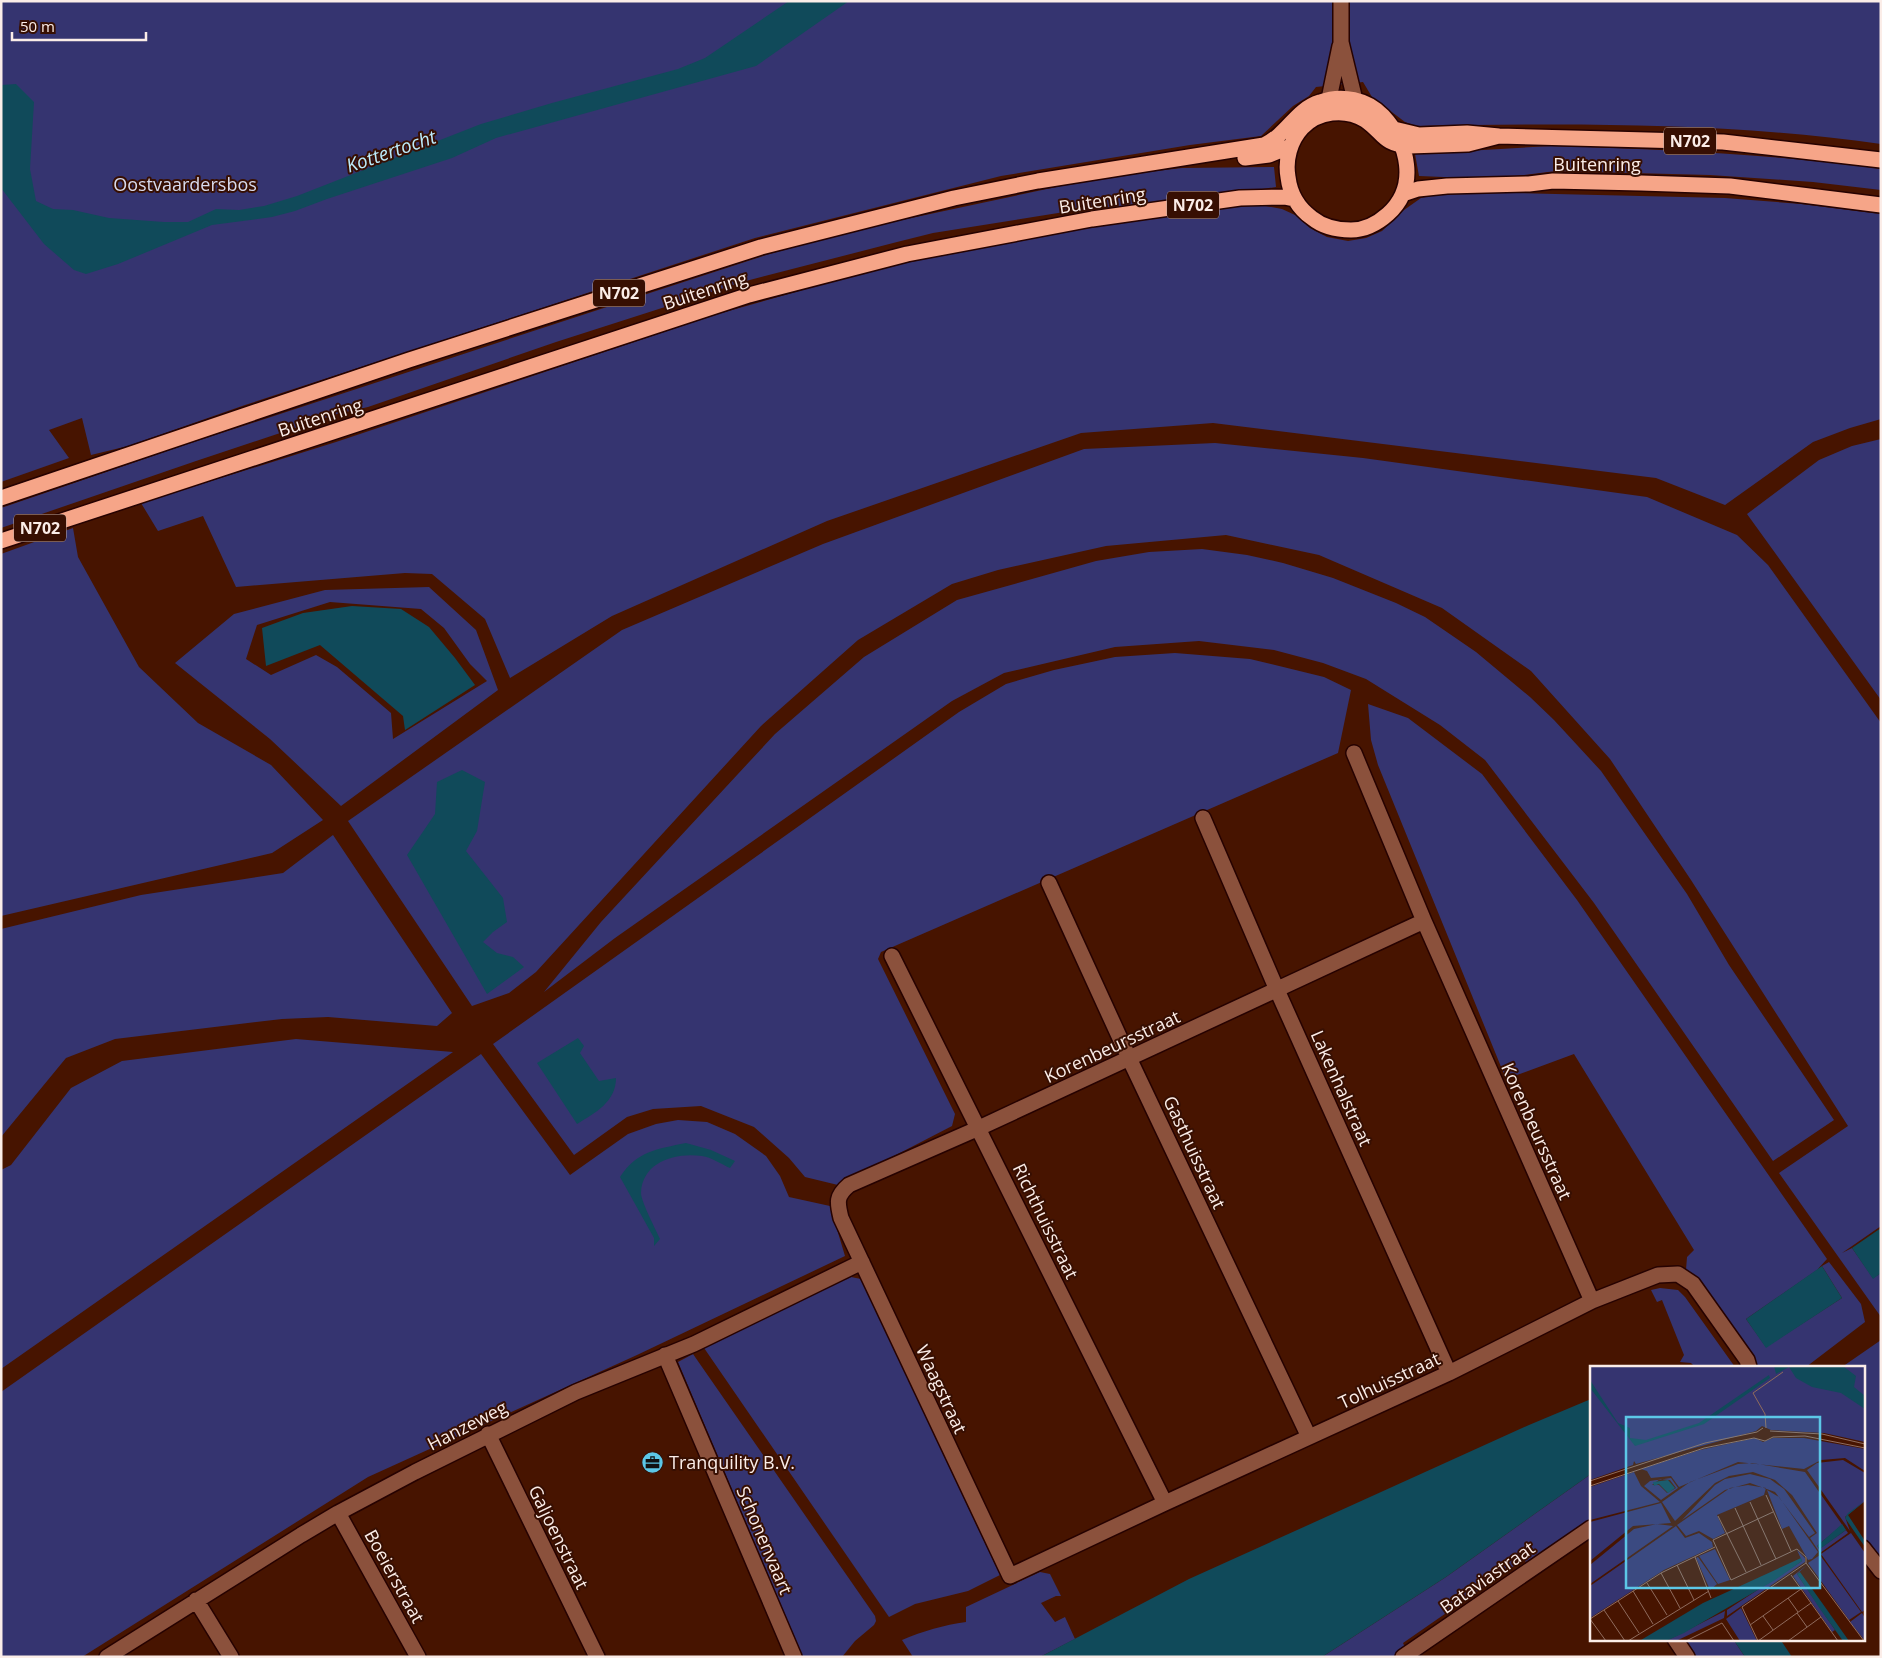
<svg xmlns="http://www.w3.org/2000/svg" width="1882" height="1658" font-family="'Open Sans',sans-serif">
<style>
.green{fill:#353470;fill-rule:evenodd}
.water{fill:#104a5a}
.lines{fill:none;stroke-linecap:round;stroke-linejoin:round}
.minor-casing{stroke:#260200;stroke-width:18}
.highway-casing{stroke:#260200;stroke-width:18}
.minor{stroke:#8b513c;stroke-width:15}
.highway{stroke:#f6a588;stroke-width:15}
.labels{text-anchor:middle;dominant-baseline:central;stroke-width:4;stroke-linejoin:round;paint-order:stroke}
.shield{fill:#370f02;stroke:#c0aaa3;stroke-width:1}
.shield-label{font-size:16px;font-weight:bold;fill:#fbede8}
.street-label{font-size:18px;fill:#fbede8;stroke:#370f02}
.park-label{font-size:18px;fill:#d8dbee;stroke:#370f02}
.poi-label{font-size:18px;fill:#fbede8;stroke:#370f02;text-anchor:start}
.water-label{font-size:19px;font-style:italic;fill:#bcebfb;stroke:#370f02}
.inset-road{fill:none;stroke:#8f6b5d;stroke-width:1}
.view{fill:#5cc7e7;fill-opacity:0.15;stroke:#5cc7e7;stroke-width:2.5}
.inset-edge{fill:none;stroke:#fbede8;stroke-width:2.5}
</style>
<rect width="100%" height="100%" fill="#471400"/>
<path class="green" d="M1,1h1880v143c-153,-22 -310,-21 -465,-18l-11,-4 -33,-25 -9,-15 -47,5 -7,9 -16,10 -32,30 -71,9 -189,31 -246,62 -510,167 -117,41 -37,9 -9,-37 -33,12 20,28 -68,24z
M1551,146c110,3 221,8 330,23v21l-68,-8 -103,-7 -154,-4 -64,8 -73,-3 -4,-22z
M1274,167l2,20 -104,16 -89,6 -150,24 -36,9 -151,39 -190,61 -188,65 -31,7 -141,47 -195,67v-20l187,-64 581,-190 100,-27 192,-41 87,-14 34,-4z
M1472,192l253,6 76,6 80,10v205l-31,9 -37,14 -88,63 -69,-27 -443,-55 -132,10 -254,88 -215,95 -102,62 -25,-59 -53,-45 -27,-1 -169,14 -33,-71 -45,15 -17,-28 195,-61 382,-128 137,-39 51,-12 184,-39 160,-21 32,6 13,6 15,13 17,9 21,4 18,-3 16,-7 22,-21 17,-12 23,-5z
M1881,439v261l-134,-186 72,-54 33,-14z
M1215,443l148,15 284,39 90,38 31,30 113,158v503l-39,27 10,-5 21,30 8,-5v44l-102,-144 69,-47 -157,-246 -81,-121 -79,-88 -89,-63 -123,-53 -93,-20 -120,11 -108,24 -46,14 -94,56 -97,86 -225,246 -27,21 -37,13 -124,-185 274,-191 201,-86 261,-95z
M73,528l5,29 61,110 59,56 73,42 52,55 -51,33 -271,63v-362z
M1202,549l45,6 36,8 50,15 63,25 29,14 51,35 54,45 24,23 47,51 86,123 42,71 105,155 -61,41 -179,-258 -109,-143 -45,-35 -74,-46 -43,-16 -49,-13 -75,-9 -84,6 -111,26 -52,28 -337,237 -71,54 57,-70 174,-188 89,-77 93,-57 139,-39 53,-9z
M429,587l47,43 22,60 -157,116 -71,-67 -95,-76 59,-49 91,-24zM330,602l91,7 23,19 26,36 17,17 -94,58 -2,-26 -54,-46 -21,-12 -45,20 -25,-16 11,-34z
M1175,653l75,6 74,18 27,13 -13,63 -457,199 -3,7 77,155 -3,12 -114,59 -33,-8 -16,-19 -35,-31 -53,-21 -48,3 -26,8 -53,38 -81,-111 466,-332 47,-28 48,-14 61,-13z
M1368,704l40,14 74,56 95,126 250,359 -10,11 -71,49 20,28 76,-49 -20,-32 7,-4 32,42 4,18 -59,45h-51l-55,-87 -14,-10 1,-13 7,-7 -120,-196 -68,25 -128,-314 -7,-25z
M333,835l119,178 -15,13 -109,-9 -46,2 -167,20 -49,19 -65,79v-208l140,-34 142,-22z
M296,1039l157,13 -452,317v-199l10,-5 60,-77 51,-27z
M481,1054l89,121 58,-41 28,-10 22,-4 29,2 28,12 31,22 14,20 9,21 41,9 15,50 -208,99 -269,122 -286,180h-81v-265z
M851,1277l10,2 139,296 -32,16 -53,13 -26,13 -187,-272z
M1660,1288l18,2 7,7 50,70h-40l-4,-4 -11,-1 4,-7 -22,-55 -5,2 -6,-12z
M1881,1340v220l-18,-23v-170h-21z
M693,1354l182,262 1,5 -2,4 -19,16 -13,16h-39l-125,-295z
M1591,1474v47l-63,45 -4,-7 -121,84 3,7 -10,7h-74l124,-80z
M1040,1572l10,2 11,22h-5l-15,7 14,19 10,-5 10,22 -35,18h-127l-11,-17c21,-9 42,-15 64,-18v-15z
M1685,1639h48l12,18h-48z"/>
<path class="water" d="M789,1h60l-93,65 -260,72 -44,20 -125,41 -32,12 -23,6 -60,8 -94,39 -32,10 -12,-4 -30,-26 -43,-56v-103l15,-1 18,18 -4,67 6,32 17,8 20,1 36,8 55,4h24l28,-13 23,1 25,-4 33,-10 184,-72 71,-21 126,-34 27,-11z
M352,606l49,3 28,18 26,31 20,27 -70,45 -2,-14 -83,-71 -54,21 -4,-38 41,-15z
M462,770l23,12 -8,49 -11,20 37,47 4,24 -14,10 -10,10 14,11 16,4 11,10 -37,27 -80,-139 28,-41 2,-32z
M578,1038l6,8 -4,7 19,28 17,-3c0,24 -21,35 -39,46l-40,-61z
M686,1143l25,7 24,11 -5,7c-9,-4 -19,-11 -28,-12 -27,-4 -60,6 -61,37 0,8 15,37 19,46l-6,7v-8l-34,-61c17,-26 37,-28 66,-34z
M1881,1228v45l-8,6 -21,-31z
M1822,1266l20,32 -76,50 -20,-29z
M1591,1399v75l-145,103 -124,80h-282l149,-78 340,-154z
M1733,1639h47l12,18h-47z"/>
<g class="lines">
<defs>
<path id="minor" d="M1341,1v41l14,58
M1329,99l11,-53
M1354,753l70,168 168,380
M1203,818l74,172 172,383
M1049,883l80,175 180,379
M1424,921l-445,207 -130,57c-13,11 -12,17 -8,33l169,358 155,-73 284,-130 143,-72 66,-26 20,-1 15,10 54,76 2,7
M892,956l273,547
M665,1355l129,302
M488,1434l109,223
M338,1513l80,144
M1863,1548l18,23
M196,1600l35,57
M1675,1639l12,18
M107,1657l194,-122 37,-22 77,-41 161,-80 118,-48 168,-82
M1403,1657l188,-129"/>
<path id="highway" d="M1394,129l25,6 48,-2 32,3 224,6 158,18
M1245,158l24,-3 22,-9
M1403,194l15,-5 29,-3 82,-2 24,-3 88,2 89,3 151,19
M1,498l408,-138 352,-113 193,-49 84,-17 226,-36c25,-12 31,-35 56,-43 22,-8 47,-3 63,14 25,27 36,70 5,98 -10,9 -23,16 -37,16 -14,0 -28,-3 -39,-12 -14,-10 -22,-24 -24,-41 -3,-17 2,-36 14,-49 16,-17 43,-20 63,-8 19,13 17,24 44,26l59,-2 31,-8
M1,541l748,-246 158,-41 185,-35 148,-21 44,-1 10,2"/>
</defs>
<use href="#minor" class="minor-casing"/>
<use href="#highway" class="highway-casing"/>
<use href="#minor" class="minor"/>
<use href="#highway" class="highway"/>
</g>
<defs>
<symbol id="office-disc" viewBox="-11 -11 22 22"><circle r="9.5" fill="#5cc7e7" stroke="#370f02"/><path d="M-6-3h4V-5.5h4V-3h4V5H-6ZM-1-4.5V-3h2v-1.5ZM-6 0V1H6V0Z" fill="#111"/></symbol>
</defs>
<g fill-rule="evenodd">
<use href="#office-disc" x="640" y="1450" width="25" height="25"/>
</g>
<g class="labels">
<g class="shield">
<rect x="1664" y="127.5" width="52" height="27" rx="4"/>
<rect x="1167" y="191.5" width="52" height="27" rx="4"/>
<rect x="593" y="279.5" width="52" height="27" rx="4"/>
<rect x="14" y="514.5" width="52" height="27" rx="4"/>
</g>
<g class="shield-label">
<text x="1690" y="141">N702</text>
<text x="1193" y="205">N702</text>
<text x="619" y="293">N702</text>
<text x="40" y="528">N702</text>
</g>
<g class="street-label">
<text x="1597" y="164">Buitenring</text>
<text transform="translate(1102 200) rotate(-9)">Buitenring</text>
<text transform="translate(705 290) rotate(-18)">Buitenring</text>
<text transform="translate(320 417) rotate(-18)">Buitenring</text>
<text transform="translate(1112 1046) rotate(-25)">Korenbeursstraat</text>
<text transform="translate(1342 1088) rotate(66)">Lakenhalstraat</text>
<text transform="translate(1537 1131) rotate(66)">Korenbeursstraat</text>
<text transform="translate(1195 1152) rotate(65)">Gasthuisstraat</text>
<text transform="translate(1046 1221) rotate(64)">Richthuisstraat</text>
<text transform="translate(1389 1380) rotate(-25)">Tolhuisstraat</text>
<text transform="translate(942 1389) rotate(65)">Waagstraat</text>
<text transform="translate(467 1425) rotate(-27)">Hanzeweg</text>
<text transform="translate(559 1537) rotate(64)">Galjoenstraat</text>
<text transform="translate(765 1540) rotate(67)">Schonenvaart</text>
<text transform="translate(395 1576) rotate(61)">Boeierstraat</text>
<text transform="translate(1487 1577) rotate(-35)">Bataviastraat</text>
</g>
<g class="park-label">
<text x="185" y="184">Oostvaardersbos</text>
</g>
<g class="poi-label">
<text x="669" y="1462">Tranquility B.V.</text>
</g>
<g class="water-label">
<text transform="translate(391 151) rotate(-19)">Kottertocht</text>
</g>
</g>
<g transform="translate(1590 1366)">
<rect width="275" height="275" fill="#471400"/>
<path d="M0,0h275v76l-41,-9 -53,-3 -9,-4 -6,5 -120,33 -2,-3 -1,4 -43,15zM165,72l8,4 10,-4h31l61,11v22l-20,-13 -24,2 -17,9 -66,-7 -59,25 -8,-11 -20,2 -4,-7 -6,-2 59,-19zM253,94l22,13v28l-20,16 5,14 -43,-61 10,-7zM162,97l53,9 43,61 -28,20 -10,-15 7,-5 -25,-38 -17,-15 -22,-8 -24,4 -14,7 -40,38 -13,-19 28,-20 48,-18zM252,159l4,5 -27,19 -2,-3zM44,106l7,14 19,16 -70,18v-33zM160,108l20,5 14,10 31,44 -6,4 -34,-45 -25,-9 -25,7 -43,30 33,-35 10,-6zM81,112l7,10 -17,12 -17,-14 6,-5zM70,113l10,1 6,8 -9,5 -8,-8h-7zM158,119l18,3 -2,7 -47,20 8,18 -12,6 -14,-8 -13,5 -9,-11 53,-37zM177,124l12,7 39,55 -6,7 -4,1 -19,-34 -7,3zM71,137l10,20 -38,3 -43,35v-39zM67,158l16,2 -83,58v-19l44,-36zM86,160l9,12 14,-5 13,9 1,5 -49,23 -74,48v-32zM261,167l14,20v57l-3,2 -41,-58zM125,183l15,31 -12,4 -19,-28zM207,184l8,8v4l-78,54v-6l75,-49zM230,189l41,57 -12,8 -41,-57zM108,191l19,27 -7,6 -14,-32zM217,199l-10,9 38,56 -3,2 -39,-56zM151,242l16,33h-17l-14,-22zM135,245l-1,7 -48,23h-10zM272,247l3,5v23l-15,-19z" fill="#353470" fill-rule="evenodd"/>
<path d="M184,0h69l13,10 -2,11 11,9v13l-24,-16 -29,-6 -16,-9 -7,-11 -13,7zM179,9l1,3 -66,46 -69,22 -45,-58v-8l28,43 12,5v10l16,2 53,-17zM78,114l7,8 -7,5 -9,-9 -5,2 -1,-4zM275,135l-17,14 17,26v6l-20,-29 3,-5zM252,158l4,6 -26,19 -3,-3zM211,192l1,3 -27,19 -91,53 -18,8 -25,-1 62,-37zM210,206l25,35 24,34h-6l-23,-32 -23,-35z" fill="#104a5a"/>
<path class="inset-road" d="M176,62l-1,-14 -12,-21 30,-21M180,65l52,3 43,10M0,115l115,-38 52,-11 6,-4M0,120l114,-38 50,-10 11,3 8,-4 32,-1 60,12M176,129l25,56M160,136l26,57M145,142l26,57M183,146l-60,28 18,40 66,-31 9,8v6M128,150l28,56M105,191l16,41M216,197l58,78M87,199l17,35M71,207l19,35M201,209l47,66M57,217l20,32M43,225l20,33M198,232l10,14M28,235l21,32M14,244l21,31M207,247l10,14M173,250l10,14M0,253l71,-46 54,-26M0,253l16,22M160,259l51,-36M38,275l81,-50M96,275l36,-18 12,18M168,275l-16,-34 64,-44M168,275l53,-38M198,275l33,-24"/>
<path class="view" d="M36,51h194v171h-194z"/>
<rect width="275" height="275" class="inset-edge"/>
</g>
<rect width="1882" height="1658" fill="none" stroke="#fbede8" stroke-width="5"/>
<path d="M12 32v8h134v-8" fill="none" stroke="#fbede8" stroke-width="2.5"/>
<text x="20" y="32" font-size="15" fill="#fbede8" stroke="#370f02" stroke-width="4" paint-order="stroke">50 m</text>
</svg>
